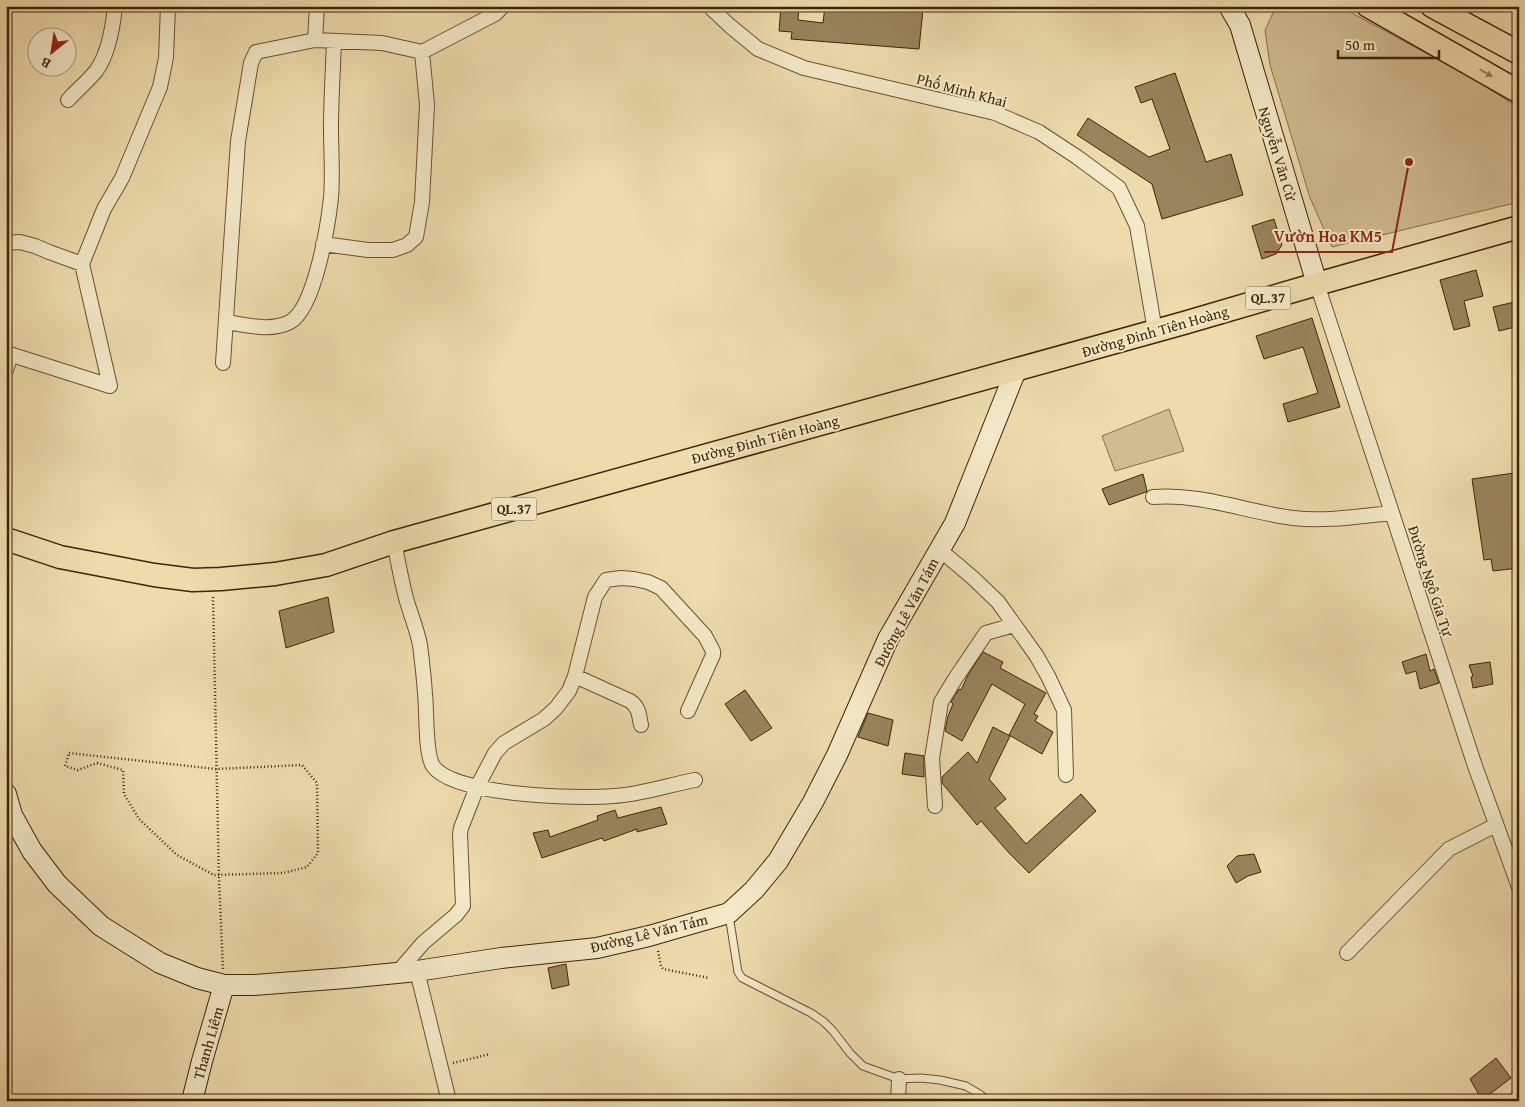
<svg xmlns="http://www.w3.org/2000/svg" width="1525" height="1107" font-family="'Gentium Book Plus',serif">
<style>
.green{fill:#cfbc8f;stroke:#86704c}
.building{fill:#99845d;stroke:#3d2508}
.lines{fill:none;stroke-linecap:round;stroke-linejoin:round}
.lane-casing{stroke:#695231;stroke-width:9}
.street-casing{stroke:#695231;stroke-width:16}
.secondary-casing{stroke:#3d2508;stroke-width:22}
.primary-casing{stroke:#3d2508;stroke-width:25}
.path{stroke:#3d2508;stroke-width:2.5;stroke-dasharray:1 2.5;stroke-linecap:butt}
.lane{stroke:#f3e8c8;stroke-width:7}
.street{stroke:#f3e8c8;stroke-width:14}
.secondary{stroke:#f3e8c8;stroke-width:20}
.primary{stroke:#eddbab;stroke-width:22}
.oneway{fill:#95805a}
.labels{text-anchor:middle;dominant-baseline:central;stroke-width:4;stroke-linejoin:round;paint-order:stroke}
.shield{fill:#f3e8c8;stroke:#746042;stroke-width:1}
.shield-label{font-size:14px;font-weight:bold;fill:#3d2508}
.street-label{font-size:15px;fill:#3d2508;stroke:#f3e8c8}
.leader{fill:none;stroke:#8f2418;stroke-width:2}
.callout-dot{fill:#8f2418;stroke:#f3e8c8;stroke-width:2}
.callout-label{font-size:16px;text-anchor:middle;font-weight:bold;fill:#8f2418;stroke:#f3e8c8;stroke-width:4;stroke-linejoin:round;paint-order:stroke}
</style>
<rect width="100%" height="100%" fill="#eddbab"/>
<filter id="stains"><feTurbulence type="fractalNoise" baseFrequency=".004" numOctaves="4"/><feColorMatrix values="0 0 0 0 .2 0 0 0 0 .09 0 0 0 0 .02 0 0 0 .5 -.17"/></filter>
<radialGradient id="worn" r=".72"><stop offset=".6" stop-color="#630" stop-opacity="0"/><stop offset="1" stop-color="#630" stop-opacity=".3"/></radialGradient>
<path class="green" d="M1283,6h53l14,6 124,67 45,29v94l-187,45 -22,-49 -40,-133 -5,-35 8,-17z
M1169,409l15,42 -69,20 -13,-35z"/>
<path class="building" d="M781,6h18l-1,14 25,3 2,-17h69l29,3 -4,40 -128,-10 1,-7 -13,-1z
M1175,73l31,89 25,-8 12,41 -81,24 -10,-35 -75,-49 11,-17 61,39 21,-8 -18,-50 -11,4 -6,-16z
M1274,219l8,26 -6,9 -14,5 -10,-33z
M1476,270l7,26 -19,5 6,25 -16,4 -14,-50z
M1519,301v25l-20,5 -6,-24z
M1312,318l28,89 -52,15 -5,-18 35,-11 -15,-46 -39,12 -8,-23z
M1514,473l5,35v60l-26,3 -2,-12 -7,1 -12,-81z
M1143,474l4,17 -1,1 -37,13 -7,-16z
M328,597l6,35 -48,16 -7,-37z
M983,652l20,10 -3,6 46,25 -12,21 4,2 -3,5 18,11 -11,22 -33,-19 16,-31 -33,-20 -30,57 -17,-10 3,-15 5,-12 -2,-2 8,-13 2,1 7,-15z
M1426,654l4,17 4,-2 5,14 -19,6 -4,-18 -10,3 -4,-12z
M1490,662l3,22 -20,4 -2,-11 2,-1 -4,-11z
M745,690l27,38 -21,13 -26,-37z
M868,713l25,7 -5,26 -30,-9z
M993,727l17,9 -21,43 17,20 -11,9 31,36 55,-50 15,17 -67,62 -20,-20 -28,-32 -4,4 -35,-42v-6l26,-25 9,11z
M905,753l19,3v21l-22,-3z
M661,807l6,17 -30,8v-3l-33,12 -2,-3 -60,20 -9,-25 15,-3 2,7 48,-17 -1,-4 18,-6 3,8z
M1254,854l7,18 -13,4 -12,7 -9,-17 10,-10z
M566,964l3,21 -17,4 -4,-21z
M1496,1058l15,20 -29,22 -12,-21z"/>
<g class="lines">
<defs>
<path id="lane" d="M729,915l9,57 4,6 69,35 13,9 9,9 17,22 13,13 36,13 22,-1 19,2 26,6 15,9 4,6"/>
<path id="street" d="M712,6v3l18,17 28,23 46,19 191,45 44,19 38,25 42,31 18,38 18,105
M315,40l2,-34
M68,100c9,-10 20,-19 28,-29 12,-16 17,-45 19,-65
M6,243l14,-1 15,4 14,6 33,12
M323,244l45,6h25l14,-5 9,-8 6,-35 5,-97 -5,-53
M1317,284l158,482 44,121
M226,322c21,3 44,10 64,0 25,-14 38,-97 41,-124 2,-23 0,-47 0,-69 0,-30 2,-59 3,-88
M6,353l104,33 -28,-122 22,-55 18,-31 38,-91 6,-29 2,-52
M223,363l15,-222 13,-78 5,-11 59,-12 67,3 40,9 73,-38 8,-8
M6,370l5,-15
M1153,497c48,-4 93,15 140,21 32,4 67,-2 99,-5
M394,542c4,19 7,37 12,56 4,15 11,31 14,47 2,16 4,33 5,49 2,16 0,60 8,72 21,30 144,33 180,30 27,-1 55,-11 82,-16
M940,550l33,28 25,24 38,53 12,21 16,34 2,65
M575,676l55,25c9,6 9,14 11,24
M935,806l-3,-48 9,-56 14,-23 31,-46 28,-8
M1347,953l102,-104 47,-24
M417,971l32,130
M397,973l26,-30 33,-28 7,-9 -3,-72 1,-6 16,-41 18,-34 9,-10 40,-24 12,-11 13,-17 6,-15 20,-79 11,-17 15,-2 13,1 14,3 13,6 44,48 8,15v4l-25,56
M898,1101l1,-22
M1516,1101l3,-5"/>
<path id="secondary" d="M1229,6l11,19 77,259
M6,794l6,21 20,36 25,33 44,42 59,37 37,15 27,7h29l93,-7 71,-7 84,-13 96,-10 52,-12 80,-23 25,-23 24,-29 35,-59 24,-47 51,-116 67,-116 61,-153
M192,1101l10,-40 22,-76"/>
<path id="primary" d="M1368,6l151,86
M1432,6l87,47
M6,539l54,18 94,18 39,5 28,-1 54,-5 51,-9 68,-23 790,-219 133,-39 202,-57"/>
</defs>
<use href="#lane" class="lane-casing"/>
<use href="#street" class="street-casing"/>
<use href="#secondary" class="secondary-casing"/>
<use href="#primary" class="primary-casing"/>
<path class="path" d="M213,597l6,283 4,89
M69,753l147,16 86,-4 15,18 1,70 -11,14 -24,6 -69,2 -37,-20 -38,-36 -15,-25 -1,-24 -26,-7 -19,7 -13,-4z
M658,951l3,15 2,3 46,9
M453,1063l37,-9"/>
<use href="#lane" class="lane"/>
<use href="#street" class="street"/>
<use href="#secondary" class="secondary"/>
<use href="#primary" class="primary"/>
</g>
<defs><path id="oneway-solid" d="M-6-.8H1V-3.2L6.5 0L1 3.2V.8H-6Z" transform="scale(1.25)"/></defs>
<use class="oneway" href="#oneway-solid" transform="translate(1486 73) rotate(30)"/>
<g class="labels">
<g class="shield">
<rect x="1245.5" y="286.5" width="45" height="23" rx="4"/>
<rect x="491.5" y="497.5" width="45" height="23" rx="4"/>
</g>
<g class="shield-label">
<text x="1268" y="298">QL.37</text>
<text x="514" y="509">QL.37</text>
</g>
<g class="street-label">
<text transform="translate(962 90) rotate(15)">Phố Minh Khai</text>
<text transform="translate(1278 154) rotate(73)">Nguyễn Văn Cừ</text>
<text transform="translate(1155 331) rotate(-16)">Đường Đinh Tiên Hoàng</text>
<text transform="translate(765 439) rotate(-15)">Đường Đinh Tiên Hoàng</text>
<text transform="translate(1431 581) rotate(72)">Đường Ngô Gia Tự</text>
<text transform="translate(906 612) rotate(-62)">Đường Lê Văn Tám</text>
<text transform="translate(649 933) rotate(-14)">Đường Lê Văn Tám</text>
<text transform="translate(208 1043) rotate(-74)">Thanh Liêm</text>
</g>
</g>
<path class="leader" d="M1409 162L1392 252H1264"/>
<circle class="callout-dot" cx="1409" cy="162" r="5"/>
<g class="callout-label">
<text x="1328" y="242">Vườn Hoa KM5</text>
</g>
<rect width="1525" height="1107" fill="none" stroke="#eddbab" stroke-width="25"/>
<rect x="8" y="8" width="1510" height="1092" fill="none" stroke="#3d2508" stroke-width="2.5"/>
<rect x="12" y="12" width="1500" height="1082" fill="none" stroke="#3d2508"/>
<g transform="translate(52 52) rotate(210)"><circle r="24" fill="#f3e8c8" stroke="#aa9a7b"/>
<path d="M0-4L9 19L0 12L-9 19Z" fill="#8f2418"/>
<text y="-8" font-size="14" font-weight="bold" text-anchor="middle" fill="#3d2508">B</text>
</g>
<path d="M1338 50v8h101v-8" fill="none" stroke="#3d2508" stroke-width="2.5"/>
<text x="1345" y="50" font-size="15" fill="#3d2508" stroke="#f3e8c8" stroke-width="4" paint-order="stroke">50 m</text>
<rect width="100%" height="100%" filter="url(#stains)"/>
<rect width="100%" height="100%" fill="url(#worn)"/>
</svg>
